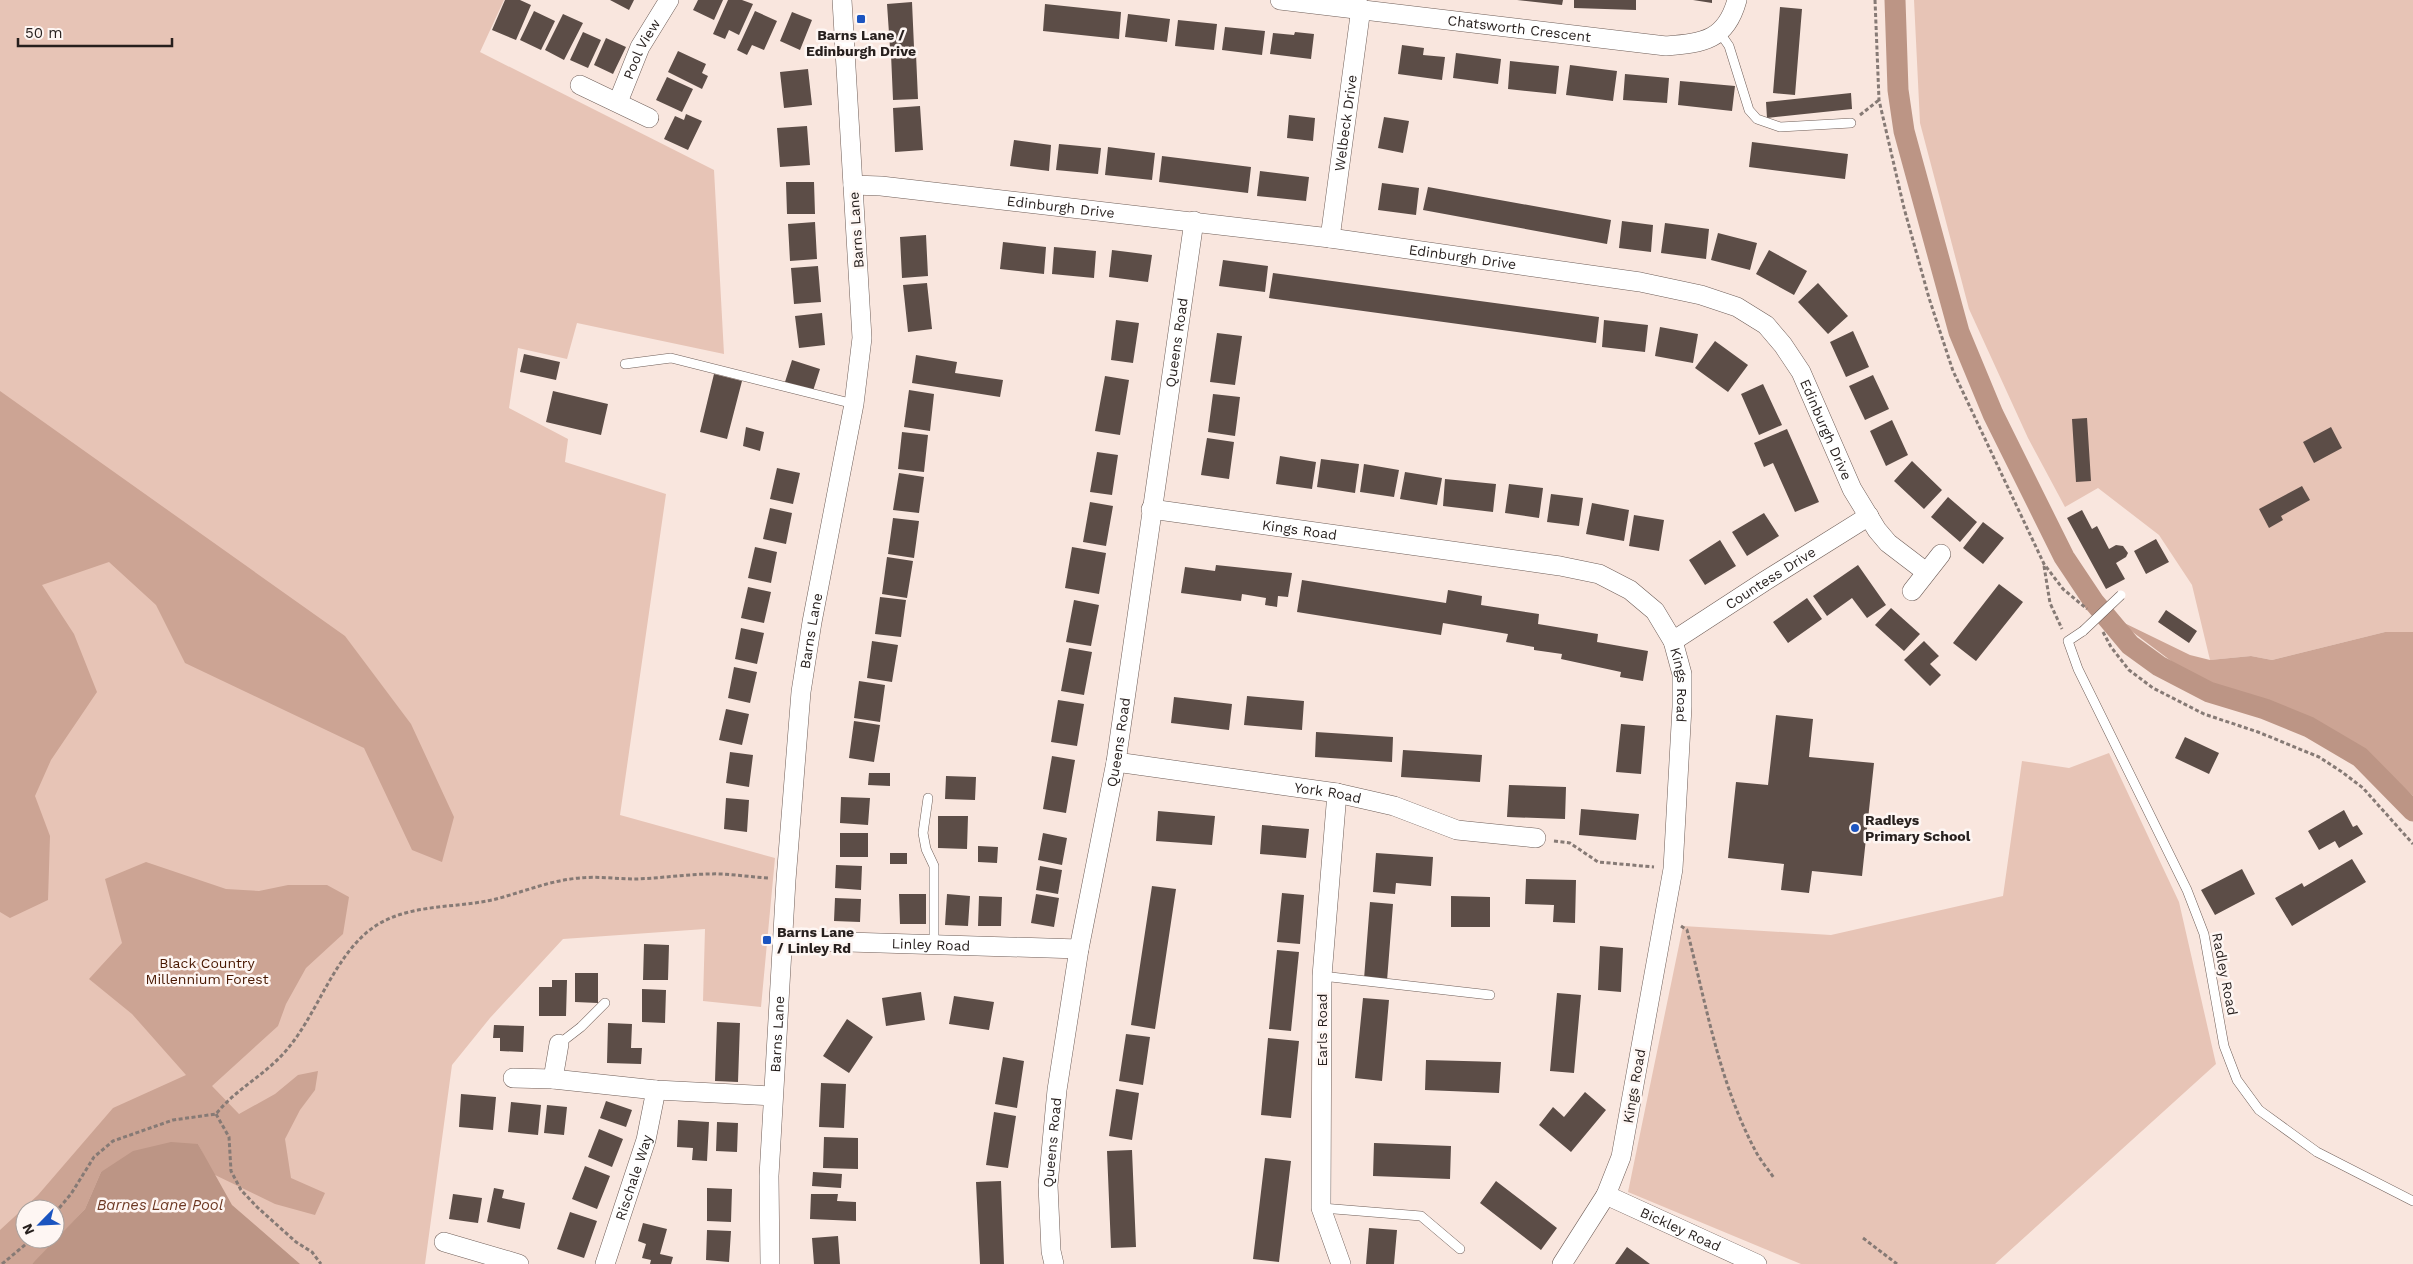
<svg xmlns="http://www.w3.org/2000/svg" width="2413" height="1264" font-family="'Work Sans',sans-serif">
<style>
.green{fill:#e7c4b6;fill-rule:evenodd}
.forest{fill:#cca494;fill-rule:evenodd}
.water{fill:#bc9585}
.lines{fill:none;stroke-linecap:round;stroke-linejoin:round}
.canal{stroke:#bc9585;stroke-width:21}
.building{fill:#5c4d47}
.lane-casing{stroke:#6f5e58;stroke-width:10}
.street-casing{stroke:#6f5e58;stroke-width:20}
.path{stroke:#867a75;stroke-width:3;stroke-dasharray:4 2.5;stroke-linecap:butt}
.lane{stroke:#fff;stroke-width:9}
.street{stroke:#fff;stroke-width:19}
.lane-bridge-casing{stroke:#6f5e58;stroke-width:10;stroke-linecap:butt}
.lane-bridge{stroke:#fff;stroke-width:9}
.poi-dot{fill:#1b54c0;stroke:#fef6f3;stroke-width:2}
.labels{text-anchor:middle;dominant-baseline:central;stroke-width:5;stroke-linejoin:round;paint-order:stroke}
.street-label{font-size:14px;fill:#261f1d;stroke:#fef6f3}
.poi-label{font-size:14px;font-weight:bold;fill:#261f1d;stroke:#fef6f3;text-anchor:start}
.park-label{font-size:14px;fill:#481701;stroke:#fef6f3}
.water-label{font-size:15px;font-style:italic;fill:#6d3822;stroke:#fef6f3}
</style>
<rect width="100%" height="100%" fill="#f9e6de"/>
<path class="green" d="M0,0h504l-24,52 234,118 10,184 -147,-31 -10,36 -49,-11 -9,60 59,31 -3,23 101,32 -46,321 155,43 -14,149 -58,-6 2,-72 -142,10 -73,79 -38,47 -27,199h-425zM25,1209h30v30h-30z
M1914,0h499v632h-28l-113,28 -21,-4 -41,4 -18,-75 -33,-50 -61,-47 -33,19 -37,-69 -59,-129 -49,-186z
M2109,753l70,149 37,162 -221,200h-194l-173,-72 55,-266 148,9 172,-39 19,-135 47,7z"/>
<path class="forest" d="M0,391l345,245 66,88 43,93 -12,45 -30,-12 -48,-102 -179,-85 -29,-58 -47,-43 -67,23 32,49 23,58 -46,68 -16,36 15,40 -2,64 -38,18 -10,-6z
M2114,618l76,37 20,5 41,-4 21,4 113,-28h28v164l-52,-47 -44,-28 -114,-36z
M146,862l80,27 33,2 29,-6h39l22,12 -6,37 -37,34 -20,36 -8,22 -66,60 27,28 36,-20 23,-19 20,-4 -3,19 -15,20 -15,29 6,39 34,15 -10,22 -40,-11 -62,-30 -15,-30 -97,28 -16,37 -47,50 -6,5h-32v-34l38,-35 75,-87 73,-33 -54,-61 -43,-35 33,-36 -17,-64zM25,1209h30v30h-30z"/>
<path class="water" d="M171,1142l27,2 34,61 68,59h-268l53,-55 16,-37 32,-21z"/>
<g class="lines">
<path class="canal" d="M1895,0l3,90 6,41 55,201 34,82 71,143 30,45 36,43 29,21 50,26 56,17 44,18 51,30 53,54"/>
</g>
<path class="building" d="M505,0h15l11,5 -15,35 -24,-10z
M610,0h24l-5,10z
M698,0h25l-9,20 -21,-10z
M728,0h14l11,4 -14,31 -10,-5 -4,9 -12,-5z
M1517,0h46l-1,5z
M1574,0h62v10l-62,-2z
M1693,0h19v3z
M912,2l2,45 -24,1 -3,-44z
M1045,4l76,8 -2,27 -76,-8z
M1780,7l22,2 -7,86 -22,-2z
M534,11l21,10 -14,29 -21,-10z
M755,11l22,10 -13,29 -12,-5 -5,10 -10,-5z
M792,12l20,8 -12,30 -20,-9z
M563,14l20,9 -19,37 -19,-10z
M1128,14l42,5 -3,23 -42,-5z
M1178,20l39,4 -3,26 -39,-4z
M1225,27l40,4 -3,24 -40,-5z
M583,32l18,8 -13,28 -18,-8z
M1295,32l19,2 -3,25 -41,-5 3,-21 21,2z
M606,38l20,9 -13,27 -19,-9z
M1402,45l22,3 -1,7 22,2 -3,23 -44,-6z
M678,51l28,13 -4,9 6,3 -6,13 -34,-17z
M1456,53l45,6 -3,25 -45,-6z
M891,54h25l2,45 -25,1z
M1510,61l49,5 -3,28 -48,-5z
M1570,65l47,6 -4,30 -47,-6z
M808,69l4,36 -28,3 -4,-36z
M1625,74l44,4 -2,25 -44,-3z
M667,77l26,12 -11,23 -26,-12z
M1680,81l55,5 -3,25 -54,-6z
M1851,93l1,16 -85,9 -1,-16z
M920,106l3,44 -28,2 -2,-44z
M686,114l16,7 -14,29 -24,-11 11,-23 9,4z
M1289,115l26,3 -2,23 -26,-3z
M1384,117l25,4 -6,32 -25,-5z
M807,126l3,39 -30,2 -3,-39z
M1014,140l37,5 -2,26 -39,-5z
M1752,142l96,12 -3,25 -96,-12z
M1059,144l42,4 -3,26 -42,-4z
M1108,147l47,6 -3,27 -47,-5z
M1162,156l89,11 -3,26 -89,-11z
M1260,171l49,6 -3,24 -49,-5z
M786,182h28l1,32h-28z
M1382,183l37,5 -3,27 -38,-5z
M1428,187l183,33 -4,24 -184,-34z
M1622,221l31,4 -2,27 -32,-4z
M815,222l2,37 -27,2 -2,-37z
M1665,223l44,6 -3,30 -45,-6z
M1718,233l39,10 -7,27 -39,-10z
M926,235l2,41 -26,2 -2,-41z
M1003,242l43,5 -2,27 -44,-5z
M1054,247l42,4 -2,27 -42,-4z
M1112,250l40,5 -4,27 -39,-5z
M1769,250l38,21 -13,24 -38,-21z
M1223,260l45,6 -3,26 -46,-6z
M818,266l3,36 -27,2 -3,-36z
M1273,273l326,44 -3,26 -327,-45z
M927,283l5,46 -24,3 -5,-47z
M1818,283l30,33 -20,18 -30,-32z
M822,313l3,32 -26,3 -4,-32z
M1116,320l23,3 -6,40 -22,-3z
M1604,320l44,5 -3,27 -43,-5z
M1660,327l38,7 -5,29 -38,-7z
M1853,331l16,36 -23,10 -16,-35z
M1217,333l25,3 -7,49 -25,-3z
M1715,341l33,24 -20,27 -33,-24z
M524,354l36,8 -4,18 -36,-8z
M916,355l41,7 -2,11 48,7 -3,17 -88,-14z
M792,360l28,9 -7,22 -28,-9z
M714,374l28,7 -15,58 -27,-7z
M1873,375l16,34 -24,11 -16,-34z
M1105,376l24,4 -9,55 -25,-4z
M1763,384l19,41 -23,10 -18,-41z
M909,390l25,4 -4,37 -26,-4z
M553,391l55,13 -7,31 -55,-13z
M1213,394l27,3 -5,39 -27,-4z
M2087,418l4,63 -15,1 -4,-63z
M1892,420l16,35 -22,11 -16,-35z
M746,427l18,5 -4,19 -17,-5z
M2331,427l11,21 -28,15 -11,-21z
M1787,429l32,73 -24,10 -22,-49 -9,4 -10,-24z
M902,432l26,3 -4,37 -26,-3z
M1207,438l27,4 -5,37 -28,-4z
M1097,452l21,3 -6,40 -22,-3z
M1280,456l36,6 -4,27 -36,-5z
M1321,459l38,5 -4,29 -38,-6z
M1912,461l30,29 -18,19 -30,-28z
M1364,464l35,6 -5,27 -34,-5z
M777,468l23,5 -7,31 -23,-5z
M1405,472l37,6 -5,27 -37,-6z
M899,473l25,4 -5,36 -26,-3z
M1445,479l51,5 -3,28 -50,-6z
M1509,484l34,4 -4,30 -34,-5z
M2302,486l8,14 -29,16 2,4 -14,8 -10,-19z
M1551,494l32,4 -4,28 -32,-4z
M1948,497l29,25 -17,20 -29,-25z
M1090,502l23,4 -7,40 -23,-4z
M1592,503l37,7 -5,31 -38,-7z
M770,508l22,5 -6,31 -23,-5z
M2082,510l10,19 5,-3 12,23 7,-4 7,1 5,7 -2,4 -10,6 9,16 -19,10 -39,-71z
M1764,513l15,23 -32,20 -15,-24z
M1634,515l30,5 -5,31 -30,-5z
M893,518l26,3 -5,37 -26,-4z
M1983,522l21,16 -21,26 -20,-16z
M2156,539l13,23 -23,12 -12,-23z
M1720,540l16,26 -31,19 -16,-25z
M755,547l22,5 -6,31 -23,-5z
M1072,547l34,6 -7,41 -34,-6z
M887,557l26,4 -6,37 -25,-4z
M1216,565l76,8 -4,24 -10,-1 -1,11 -12,-2 1,-7 -24,-4 -1,7 -60,-8 4,-26 30,4z
M1858,565l28,40 -19,13 -15,-20 -25,18 -14,-20z
M1302,580l144,23 2,-13 34,6 -1,9 58,9 -1,10 60,10 -1,8 51,9 -5,30 -23,-4 1,-5 -60,-13 1,-5 -28,-4v-3l-28,-5 2,-8 -65,-11 -2,12 -144,-23z
M1999,584l24,18 -47,59 -23,-18z
M748,587l23,5 -7,31 -23,-5z
M880,597l26,3 -5,37 -26,-3z
M1807,598l15,21 -34,24 -15,-21z
M1074,600l25,5 -8,41 -25,-4z
M1891,608l29,26 -16,17 -29,-26z
M2166,610l31,21 -8,12 -31,-21z
M741,628l23,5 -7,31 -22,-5z
M872,641l26,4 -6,37 -25,-4z
M1924,641l15,15 -9,8 11,11 -11,11 -26,-26z
M1069,648l23,4 -8,43 -23,-4z
M734,667l23,5 -7,31 -22,-5z
M859,681l26,4 -5,37 -26,-4z
M1247,696l57,5 -2,29 -58,-5z
M1174,697l58,7 -3,26 -58,-7z
M1058,700l26,4 -7,42 -26,-4z
M726,709l23,5 -7,31 -23,-5z
M1776,715l37,4 -4,38 65,6 -12,113 -50,-5 -3,22 -28,-3 3,-26 -56,-6 8,-76 32,3z
M854,721l26,4 -6,37 -25,-4z
M1621,724l24,2 -4,48 -25,-2z
M1316,732l77,5 -1,25 -77,-5z
M2185,737l34,16 -10,21 -34,-16z
M1403,750l79,5 -2,27 -79,-5z
M730,752l23,3 -4,32 -23,-4z
M1052,756l23,4 -9,53 -23,-4z
M869,773h21v13l-22,-1z
M946,776l30,1 -1,23 -30,-1z
M1509,785l57,2 -1,32 -58,-2z
M841,797l29,1 -2,27 -28,-2z
M726,798l23,2 -2,32 -23,-3z
M1581,809l58,5 -3,26 -57,-5z
M2344,810l9,17 4,-2 6,9 -24,14 -4,-7 -16,9 -11,-19z
M1158,811l57,5 -3,29 -56,-4z
M938,816h30l-1,33 -29,-1z
M1262,825l47,4 -3,29 -46,-4z
M840,833h28v24h-28z
M1043,833l24,5 -5,27 -24,-5z
M978,846l20,1 -1,16 -19,-1z
M890,853h17v11h-17z
M1376,853l57,4 -2,29 -35,-3 -1,11 -22,-2z
M2352,859l14,23 -74,44 -17,-28 27,-15 2,4z
M836,865l26,1 -1,24 -26,-2z
M1040,866l22,4 -4,24 -22,-4z
M2242,869l13,25 -40,21 -14,-25z
M1526,879l50,1 -1,43 -22,-1 1,-17 -29,-1z
M1152,886l24,3 -21,140 -24,-4z
M1282,893l22,2 -4,49 -23,-2z
M899,894h27v30h-26z
M947,894l23,2 -2,30 -23,-1z
M1036,894l23,4 -5,29 -23,-4z
M979,896l23,1 -1,29h-23z
M1451,896l39,1v30h-39z
M835,898l26,1 -1,23 -26,-1z
M1370,902l23,2 -6,77 -23,-2z
M644,944l25,1 -1,35h-25z
M1600,946l23,2 -2,44 -23,-2z
M1277,950l22,2 -8,79 -22,-2z
M575,973h23v30l-23,-1z
M552,980h15l-1,36h-27v-29h13z
M642,989l24,1 -1,33 -23,-1z
M921,992l4,28 -39,6 -4,-28z
M1557,993l24,2 -7,78 -24,-2z
M954,996l40,6 -5,28 -40,-6z
M1363,998l26,2 -7,81 -27,-3z
M847,1019l26,18 -24,36 -26,-17z
M717,1022l23,1 -2,59 -23,-1z
M608,1023l24,1 -1,24h11l-1,16 -34,-1z
M494,1025l30,1 -1,26 -23,-1v-13h-7z
M1126,1034l24,3 -7,48 -24,-4z
M1268,1038l31,3 -8,77 -30,-3z
M1003,1057l21,4 -7,47 -22,-4z
M1426,1060l75,2 -2,31 -74,-3z
M821,1083l25,1 -2,44 -25,-1z
M1116,1089l23,4 -7,47 -23,-4z
M1585,1092l21,18 -35,42 -32,-27 14,-18 11,10z
M461,1094l35,3 -3,33 -34,-3z
M606,1101l26,9 -6,17 -26,-9z
M511,1102l30,3 -3,30 -30,-3z
M547,1105l20,2 -3,28 -20,-2z
M994,1112l22,4 -8,52 -22,-3z
M678,1120l31,2 -2,39 -15,-1 1,-12 -16,-1z
M717,1122l21,1 -1,29 -21,-1z
M599,1129l24,10 -11,28 -24,-10z
M824,1137l34,1v31l-35,-1z
M1374,1143l77,3 -1,33 -77,-3z
M1132,1150l4,97 -25,1 -4,-97z
M1265,1158l26,3 -12,101 -26,-3z
M585,1166l25,10 -13,33 -25,-10z
M813,1172l29,2 -1,14 -29,-2z
M1001,1181l3,83h-24l-4,-82z
M1496,1181l61,47 -16,22 -61,-47z
M494,1188l10,2 -2,8 23,5 -5,26 -33,-7z
M707,1188l25,1 -1,33 -24,-1z
M453,1194l29,4 -4,25 -29,-4z
M811,1194h27l-1,7 19,1v19l-46,-2z
M570,1212l27,9 -13,37 -27,-9z
M643,1223l24,6 -7,25 13,3 -2,7h-21l1,-4 -9,-2 4,-14 -8,-3z
M1369,1228l28,2 -3,34h-28z
M707,1230l24,1 -2,31 -23,-2z
M838,1236l2,28h-26l-2,-26z
M1627,1247l23,17h-35z"/>
<g class="lines">
<defs>
<path id="lane" d="M1720,33l9,13 20,64 8,9 23,8 71,-4
M625,364l46,-6 183,46
M2083,631l-15,10 10,28 109,221 17,44 20,112 13,34 22,30 58,42 96,49
M928,798l-5,35 3,16 8,17v78
M1322,976l168,19
M559,1044l22,-17 24,-24
M1322,1208l99,8 39,33"/>
<g id="street">
<path id="s1" d="M1280,0l386,46c38,-3 60,-6 71,-46"/>
<path d="M580,85l69,33"/>
<path id="s2" d="M618,102l22,-55 29,-47"/>
<path id="s3" d="M853,185l28,1 449,52 310,44 61,13 36,12 29,18 17,20 18,27 51,117 25,41 11,13 38,29"/>
<path id="s4" d="M1330,238l31,-230"/>
<path id="s5" d="M1151,509l409,57 39,8 31,16 25,21 18,30 9,33v33l-9,162 -52,288 -15,38 -44,69"/>
<path d="M1912,591l29,-37"/>
<path id="s6" d="M1673,641l92,-60 104,-65"/>
<path id="s7" d="M1116,762l221,31 57,13 63,24 79,8"/>
<path d="M1337,793l-15,183 -1,232 20,56"/>
<path id="s8" d="M783,940l296,9"/>
<path d="M513,1078l40,1 103,11 117,6"/>
<path d="M553,1079l6,-35"/>
<path id="s9" d="M1606,1195l151,69"/>
<path d="M444,1242l75,22"/>
<path id="s10" d="M605,1264l41,-124 10,-50"/>
<path id="s11" d="M770,1264l-1,-88 17,-296 15,-188 11,-70 42,-218 8,-66 -20,-338"/>
<path id="s12" d="M1054,1264l-3,-13 -3,-66 9,-95 22,-141 37,-187 78,-541"/>
</g>
</defs>
<use href="#lane" class="lane-casing"/>
<use href="#street" class="street-casing"/>
<path class="path" d="M1875,0l4,100 25,108 25,90 24,73 91,193 19,25 24,20
M1860,115l19,-15
M2044,566l6,37 12,26
M2103,632l8,15 18,23 24,18 51,26 54,18 61,25 23,15 21,16 50,56
M1554,841l16,2 28,19 56,5
M1681,926l6,4c19,74 32,152 68,220 5,10 13,19 19,28
M216,1114l13,23 2,34 10,19 16,17 39,35 16,10 9,12
M55,1213l16,-19 23,-37 19,-16 60,-21 43,-6c19,-24 47,-38 67,-60 33,-36 46,-88 83,-121 35,-30 84,-24 126,-33 29,-7 58,-20 88,-22 18,-2 38,1 56,1 29,-1 58,-6 87,-5 15,1 30,3 45,4
M1863,1238l34,26
M2,1264l30,-25"/>
<use href="#lane" class="lane"/>
<use href="#street" class="street"/>
<defs>
<path id="lane-bridge" d="M2083,631l38,-36"/>
</defs>
<use href="#lane-bridge" class="lane-bridge-casing"/>
<use href="#lane-bridge" class="lane-bridge"/>
</g>
<g class="poi-dot">
<rect x="856" y="14" width="10" height="10" rx="2.5"/>
<circle cx="1855" cy="828" r="5"/>
<rect x="762" y="935" width="10" height="10" rx="2.5"/>
</g>
<g class="labels">
<g class="street-label">
<text stroke="none"><textPath href="#s1" startOffset="241">Chatsworth Crescent</textPath></text>
<text stroke="none"><textPath href="#s2" startOffset="58">Pool View</textPath></text>
<text stroke="none"><textPath href="#s4" startOffset="116">Welbeck Drive</textPath></text>
<text stroke="none"><textPath href="#s3" startOffset="209">Edinburgh Drive</textPath></text>
<text transform="translate(856 230) rotate(-94)">Barns Lane</text>
<text stroke="none"><textPath href="#s3" startOffset="614">Edinburgh Drive</textPath></text>
<text stroke="none"><textPath href="#s12" startOffset="932">Queens Road</textPath></text>
<text stroke="none"><textPath href="#s3" startOffset="1049">Edinburgh Drive</textPath></text>
<text stroke="none"><textPath href="#s5" startOffset="150">Kings Road</textPath></text>
<text stroke="none"><textPath href="#s6" startOffset="116">Countess Drive</textPath></text>
<text stroke="none"><textPath href="#s11" startOffset="635">Barns Lane</textPath></text>
<text stroke="none"><textPath href="#s5" startOffset="600">Kings Road</textPath></text>
<text stroke="none"><textPath href="#s12" startOffset="528">Queens Road</textPath></text>
<text stroke="none"><textPath href="#s7" startOffset="214">York Road</textPath></text>
<text stroke="none"><textPath href="#s8" startOffset="148">Linley Road</textPath></text>
<text transform="translate(2225 974) rotate(79)">Radley Road</text>
<text transform="translate(1322 1030) rotate(-90)">Earls Road</text>
<text stroke="none"><textPath href="#s11" startOffset="230">Barns Lane</textPath></text>
<text transform="translate(1634 1086) rotate(-80)">Kings Road</text>
<text stroke="none"><textPath href="#s12" startOffset="122">Queens Road</textPath></text>
<text stroke="none"><textPath href="#s10" startOffset="91">Rischale Way</textPath></text>
<text stroke="none"><textPath href="#s9" startOffset="82">Bickley Road</textPath></text>
</g>
<g class="poi-label">
<text x="861" y="35" text-anchor="middle">Barns Lane /<tspan x="861" dy="16">Edinburgh Drive</tspan></text>
<text x="1865" y="820">Radleys<tspan x="1865" dy="16">Primary School</tspan></text>
<text x="777" y="932">Barns Lane<tspan x="777" dy="16">/ Linley Rd</tspan></text>
</g>
<g class="park-label">
<text x="207" y="963">Black Country<tspan x="207" dy="16">Millennium Forest</tspan></text>
</g>
<g class="water-label">
<text x="160" y="1205">Barnes Lane Pool</text>
</g>
</g>
<g transform="translate(40 1224) rotate(246)"><circle r="24" fill="#fef6f3" stroke="#a8a09d"/>
<path d="M0-4L9 19L0 12L-9 19Z" fill="#1b54c0"/>
<text y="-8" font-size="14" font-weight="bold" text-anchor="middle" fill="#261f1d">N</text>
</g>
<path d="M18 38v8h154v-8" fill="none" stroke="#261f1d" stroke-width="2.5"/>
<text x="25" y="38" font-size="15" fill="#261f1d" stroke="#fef6f3" stroke-width="4" paint-order="stroke">50 m</text>
</svg>
